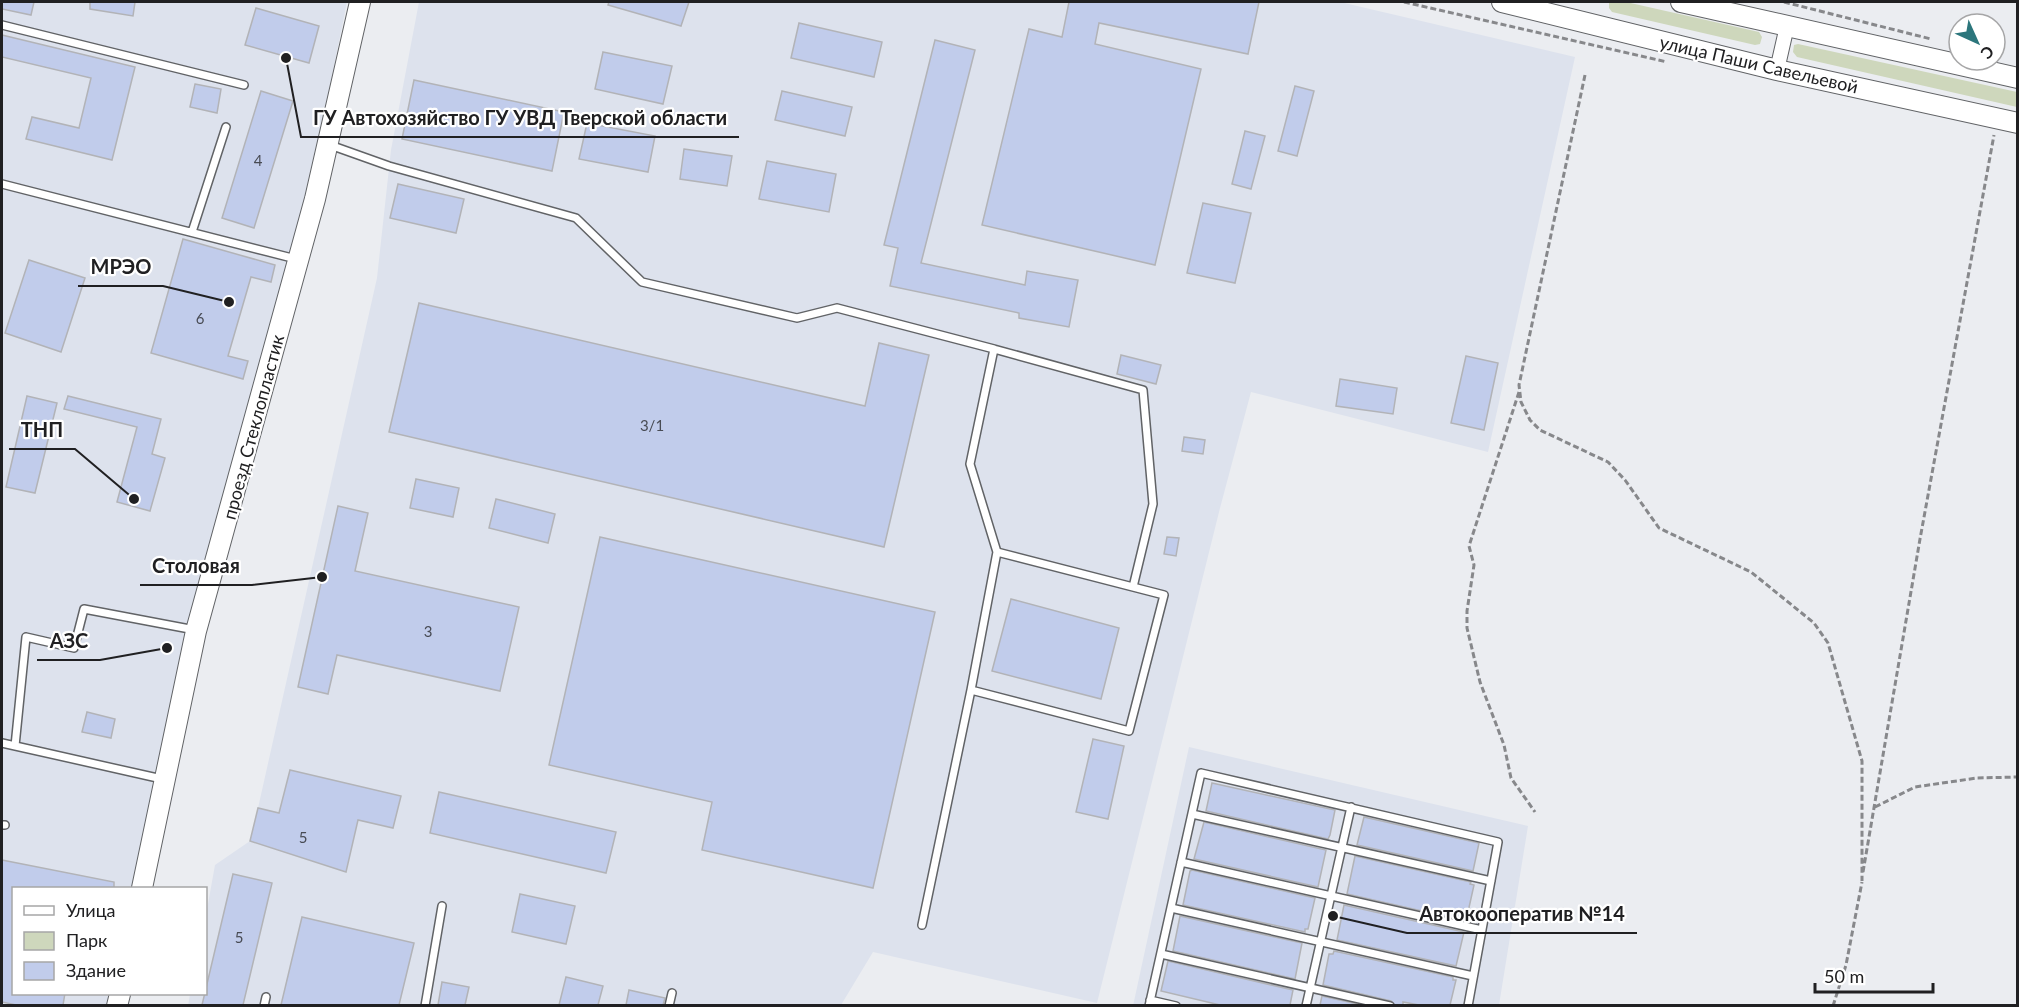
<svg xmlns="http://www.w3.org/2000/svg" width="2019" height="1007" font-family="Lato,sans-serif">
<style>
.built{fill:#dde2ed}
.green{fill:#ced7bc}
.building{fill:#c1cceb;stroke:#b2b3b7;stroke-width:1.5}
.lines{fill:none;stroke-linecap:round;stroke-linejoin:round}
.lane-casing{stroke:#616366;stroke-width:10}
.street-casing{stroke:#616366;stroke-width:16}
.secondary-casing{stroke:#616366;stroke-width:22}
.path{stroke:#87888b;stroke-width:3;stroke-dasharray:6 3;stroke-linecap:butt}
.lane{stroke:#fff;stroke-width:7}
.street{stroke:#fff;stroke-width:14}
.secondary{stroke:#fff;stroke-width:20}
.labels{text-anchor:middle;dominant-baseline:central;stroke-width:4.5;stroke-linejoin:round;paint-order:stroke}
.number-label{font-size:15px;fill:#484b54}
.street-label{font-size:18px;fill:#202022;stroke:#fff}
.leader{fill:none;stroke:#202022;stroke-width:2}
.callout-dot{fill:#202022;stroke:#fff;stroke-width:2}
.callout-label{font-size:20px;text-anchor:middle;font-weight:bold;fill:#202022;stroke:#fff;stroke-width:4.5;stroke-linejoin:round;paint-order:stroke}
</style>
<rect width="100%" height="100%" fill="#ebedf1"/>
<path class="built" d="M2,2h345l-16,79 -40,174 -157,633h-120v106h99l-2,11 -109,1z
M419,2h921l235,55 -87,395 -237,-60 -31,116 -123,495 -224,-51 -32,53 -653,1 2,-12h16v-79l9,-50 35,-24 8,-33 119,-530 14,-128z
M1189,747l339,79 -29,179 -366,1z"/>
<path class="green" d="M1609,2h17l133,30 3,5 -2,7 -5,1 -143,-33 -3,-4z
M1798,44l219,48v15l-220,-50 -4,-5 1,-7z"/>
<path class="building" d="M2,2h32l-3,13 -29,-6z
M90,2h45l-2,14 -43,-7z
M609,2h80l-8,24 -73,-21z
M1069,2h190l-11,52 -149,-31 -4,21 106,25 -46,196 -173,-40 47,-196 33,8z
M256,8l63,18 -10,37 -64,-18z
M799,23l83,19 -8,35 -83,-19z
M2,35l133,32 -23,93 -86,-21 6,-22 47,11 12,-50 -89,-21z
M935,40l40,10 -54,213 104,22 2,-14 51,9 -9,47 -50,-9v-5l-129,-27 8,-38 -14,-3z
M603,52l69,14 -9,38 -68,-15z
M414,80l150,32 -12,59 -150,-32z
M195,84l26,5 -4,24 -27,-6z
M1295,86l19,5 -17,65 -19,-5z
M261,91l32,10 -39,127 -32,-10z
M782,91l70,16 -7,29 -70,-16z
M587,123l68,13 -7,36 -69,-13z
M1245,131l20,5 -14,53 -19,-5z
M684,149l48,7 -5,30 -47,-7z
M767,161l69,13 -7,38 -70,-13z
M398,184l66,15 -8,34 -66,-15z
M1203,203l48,10 -16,70 -48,-10z
M183,239l92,26 -4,17 -20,-5 -23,79 20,5 -5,18 -92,-26z
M29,260l56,18 -24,74 -56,-19z
M419,303l446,103 14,-63 50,12 -45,192 -495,-115z
M1121,355l40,10 -5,19 -39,-10z
M1466,356l32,7 -14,67 -33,-7z
M1340,379l57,9 -4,26 -57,-8z
M27,396l30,7 -22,90 -29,-6z
M68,396l93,23 -9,35 13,4 -15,53 -33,-9 20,-75 -73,-18z
M1184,437l21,3 -2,14 -21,-3z
M416,479l43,9 -6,29 -43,-9z
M496,499l59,15 -7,29 -59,-15z
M338,506l30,7 -13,58 164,36 -19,84 -163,-36 -9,39 -30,-7z
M600,537l335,75 -62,276 -171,-38 10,-48 -163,-37z
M1167,537l12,1 -3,18 -12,-2z
M1011,599l108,29 -18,71 -109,-28z
M87,712l28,7 -4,19 -29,-6z
M1093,739l31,7 -16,73 -32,-7z
M290,770l111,26 -8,32 -35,-8 -12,52 -96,-31 8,-33 21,5z
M1212,783l123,27 -5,25 -2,4 -122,-28z
M439,792l177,40 -10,41 -176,-40z
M1364,817l115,26 -6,28 -116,-26z
M1204,822l122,28 -8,37 -124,-28z
M1355,856l116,26 -1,2 4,1 -8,36 -119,-27z
M2,860l112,22v6h-100v105h51l-2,12h-47l-14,-3z
M1192,870l123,28 -7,31h-3v3l-122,-27 7,-34z
M233,874l39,9 -29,122h-41z
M520,894l55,12 -9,38 -54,-12z
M1344,905l120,27 -8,34 -119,-26z
M1180,916l122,27 -7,36 -122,-28z
M302,917l112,26 -15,62h-118z
M1334,951l119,26v3h3l-6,25h-31l-16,-3v3h-8l-4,-4 -68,-16 6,-31h4z
M1168,961l125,29 -3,15h-70l-59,-14z
M566,977l37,9 -5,19h-39z
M442,982l27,5 -4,18h-27z
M629,990l36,8 -2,7h-37z
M1322,996l40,9h-42z"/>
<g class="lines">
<defs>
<path id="lane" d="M2,25l242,60
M330,145l59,21 187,52 66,64 155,36 40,-10 157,41 -24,115 27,88 -26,138 -49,235
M2,184l294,75
M192,232l34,-105
M994,349l149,41 10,114 -20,83
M971,690l158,41 35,-136 -167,-43
M2,743l160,36
M15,746l11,-109 48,11 10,-39 111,21
M1192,814l299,67
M2,825h3
M1181,862l301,68
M1171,908l302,68
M1161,954l229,52
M1150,1000l26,6
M264,1006l2,-9
M425,1006l17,-100
M669,1006l3,-13
M1149,1006l52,-233 297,69 -30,164
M1306,1006l45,-199"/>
<path id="street" d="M1777,70l10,-44"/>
<path id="secondary" d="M1502,2l275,68 241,53
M1681,2l337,76
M142,888l54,-257 119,-432 45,-197
M117,1006l3,-12"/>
</defs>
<use href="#lane" class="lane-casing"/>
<use href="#street" class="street-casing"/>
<use href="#secondary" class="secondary-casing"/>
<path class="path" d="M1404,2l263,60
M1784,2l147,37
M1585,75l-66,310 2,17 9,18 10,10 68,32 17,18 34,48 92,44 63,51 14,20 34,118v120
M1519,392l-50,154 5,19 -7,46v17l13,54 24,63 7,33 24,34
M1875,807l40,-20 62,-9 41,-1
M1863,872l57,-333 74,-404
M1833,1006l13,-41 16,-83"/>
<use href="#lane" class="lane"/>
<use href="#street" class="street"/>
<use href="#secondary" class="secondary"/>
</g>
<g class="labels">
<g class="number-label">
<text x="258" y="160">4</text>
<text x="200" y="318">6</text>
<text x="652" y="425">3/1</text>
<text x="428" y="631">3</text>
<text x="303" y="837">5</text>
<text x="239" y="937">5</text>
</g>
<g class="street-label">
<text transform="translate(1759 64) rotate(13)">улица Паши Савельевой</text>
<text transform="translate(253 427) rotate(-75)">проезд Стеклопластик</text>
</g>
</g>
<path class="leader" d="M286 58L301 137H739M229 302L163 286H78M134 499L75 449H9M322 577L252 585H140M167 648L100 660H37M1333 916L1407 933H1637"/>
<g class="callout-dot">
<circle cx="286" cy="58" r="6"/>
<circle cx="229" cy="302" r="6"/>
<circle cx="134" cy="499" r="6"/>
<circle cx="322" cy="577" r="6"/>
<circle cx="167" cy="648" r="6"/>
<circle cx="1333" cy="916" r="6"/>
</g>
<g class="callout-label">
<text x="520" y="125">ГУ Автохозяйство ГУ УВД Тверской области</text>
<text x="121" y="274">МРЭО</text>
<text x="42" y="437">ТНП</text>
<text x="196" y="573">Столовая</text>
<text x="69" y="648">АЗС</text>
<text x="1522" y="921">Автокооператив №14</text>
</g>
<rect width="2019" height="1007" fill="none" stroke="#202022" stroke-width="6"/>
<rect x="12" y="887" width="195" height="108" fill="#ffffff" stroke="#a6a6a7" stroke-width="1.5"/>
<rect x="24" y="906" width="30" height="9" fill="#ffffff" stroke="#a6a6a7" stroke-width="1.5"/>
<text x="66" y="917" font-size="18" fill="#202022">Улица</text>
<rect x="24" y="932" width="30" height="18" fill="#ced7bc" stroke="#a6a6a7" stroke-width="1.5"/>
<text x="66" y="947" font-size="18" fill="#202022">Парк</text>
<rect x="24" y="962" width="30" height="18" fill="#c1cceb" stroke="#a6a6a7" stroke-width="1.5"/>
<text x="66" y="977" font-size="18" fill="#202022">Здание</text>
<g transform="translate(1977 42) rotate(135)"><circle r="28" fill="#ffffff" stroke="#a6a6a7" stroke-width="1.5"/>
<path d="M0-4.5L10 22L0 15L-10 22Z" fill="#2c767c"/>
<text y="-9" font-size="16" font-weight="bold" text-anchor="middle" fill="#202022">С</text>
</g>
<path d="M1815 983v9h118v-9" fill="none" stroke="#202022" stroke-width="3"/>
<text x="1824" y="983" font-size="18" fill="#202022" stroke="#ffffff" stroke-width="4.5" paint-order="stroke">50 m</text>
</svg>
